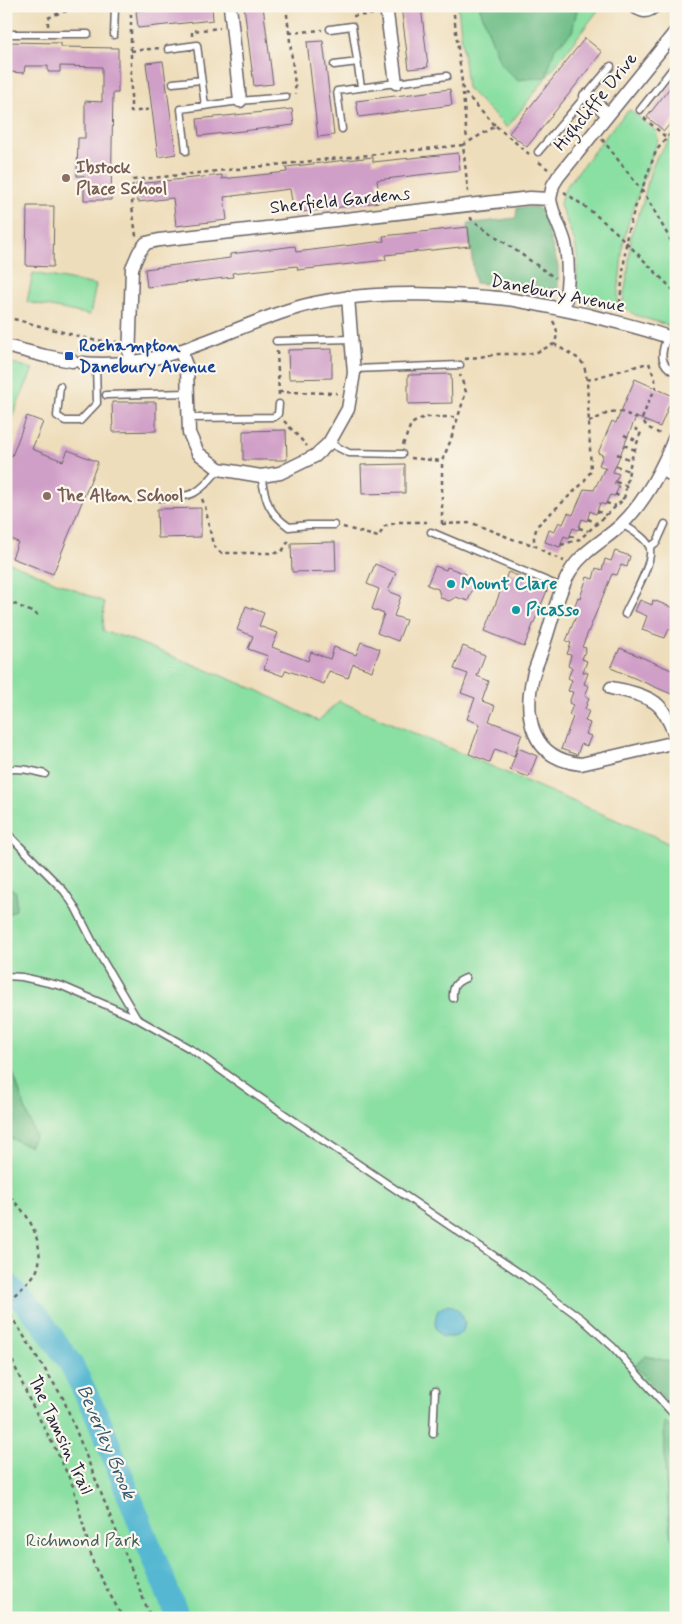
<svg xmlns="http://www.w3.org/2000/svg" width="682" height="1624" font-family="Mynerve,sans-serif">
<style>
.green{fill:#8adfa2;stroke:#56806e}
.forest{fill:#6fbe88;stroke:#487062}
.water{fill:#54b7d2;stroke:#3b6c86}
.lines{fill:none;stroke-linecap:round;stroke-linejoin:round}
.river{stroke:#54b7d2;stroke-width:24}
.building{fill:#d09fc8}
.service-casing{stroke:#696367;stroke-width:9}
.minor-casing{stroke:#696367;stroke-width:15}
.path{stroke:#696367;stroke-width:2.5;stroke-dasharray:4 4;stroke-linecap:butt}
.service{stroke:#fff;stroke-width:6}
.minor{stroke:#fff;stroke-width:12}
.education-dot{fill:#8d6e63;stroke:#fbf7ec;stroke-width:2}
.transit-dot{fill:#1a4fb4;stroke:#fbf7ec;stroke-width:2}
.culture-dot{fill:#0f9aa8;stroke:#fbf7ec;stroke-width:2}
.labels{text-anchor:middle;dominant-baseline:central;stroke-width:4.5;stroke-linejoin:round;paint-order:stroke}
.street-label{font-size:18px;fill:#22223b;stroke:#fbf7ec}
.education-label{font-size:18px;font-weight:bold;fill:#785e54;stroke:#fbf7ec;text-anchor:start}
.transit-label{font-size:18px;font-weight:bold;fill:#164399;stroke:#fbf7ec;text-anchor:start}
.culture-label{font-size:18px;font-weight:bold;fill:#0d838f;stroke:#fbf7ec;text-anchor:start}
.park-label{font-size:18px;fill:#415b5a;stroke:#fbf7ec}
.water-label{font-size:19px;font-style:italic;fill:#345670;stroke:#fbf7ec}
</style>
<rect width="100%" height="100%" fill="#fbf7ec"/>
<filter id="ink" filterUnits="userSpaceOnUse"><feTurbulence type="fractalNoise" baseFrequency=".02" numOctaves="2"/><feDisplacementMap in="SourceGraphic" scale="10" xChannelSelector="R" yChannelSelector="G"/><feConvolveMatrix kernelMatrix="1 2 1 2 8 2 1 2 1" color-interpolation-filters="sRGB"/></filter>
<filter id="wash" filterUnits="userSpaceOnUse"><feTurbulence type="fractalNoise" baseFrequency=".0096" numOctaves="4" result="noise"/><feDisplacementMap in="SourceGraphic" scale="20" xChannelSelector="R" yChannelSelector="G"/><feGaussianBlur stdDeviation="1.12" result="paint"/><feColorMatrix in="noise" values="0 0 0 0 0 0 0 0 0 0 0 0 0 0 0 0 0 1.4 0 .05"/><feComposite in="paint" operator="in"/></filter>
<g filter="url(#wash)">
<rect width="100%" height="100%" fill="#eeddba"/>
<path class="green" d="M458,6h140l2,2 -93,120 -40,-40z
M630,110l26,21 2,8 -30,85 -5,21 -6,60 -5,3c-11,-2 -29,-3 -36,-13l2,-34 -3,-18 -15,-38 1,-7 5,-11 47,-60 14,-15z
M676,131v197l-41,-13 -13,-9 6,-35 3,-37 12,-32 7,-29 7,-17z
M33,273l63,12 -6,30 -63,-13z
M6,361l27,8 -27,62z
M6,561l98,41 -1,29 24,7 130,52 61,31 21,-20 317,136 20,11v770h-670z"/>
<path class="forest" d="M479,6h99l-6,26 -17,16 -9,29 -29,3 -16,-15z
M536,207l4,3 3,5 15,51v24l-83,-7 -7,-59 48,-6 1,-10z
M6,885l10,7v18l-10,5z
M676,1050v29l-9,-4v-24z
M6,1053l29,83 -6,10 -19,-8 -4,-9z
M646,1356l30,7v48l-42,-46z
M664,1422l12,10v120l-6,-22 -5,-62z"/>
<path class="water" d="M448,1304c10,4 14,9 17,19l-2,8 -8,6h-13c-9,-8 -8,-17 -4,-27z"/>
<g class="lines">
<path class="river" d="M6,1283l33,35 32,46 28,56 79,198"/>
</g>
<g id="blocks">
<path class="building" d="M175,6h37l1,14 -75,8 -2,-17z
M244,6h19l10,78 -19,2z
M401,6h20l7,61 -19,2z
M585,38l17,14 -75,95 -18,-14z
M323,41l11,94 -16,2 -11,-95z
M6,42l55,1v4l57,1v45h-5l-2,107h-27v-24h-7l1,-38h7v-37l17,1v-35l-42,-1v6h-12v-6h-23l-1,7 -14,-1v-5h-4z
M163,61l13,93 -18,3 -12,-94z
M676,80v37l-12,14 -17,-14z
M450,89l2,16 -93,12 -3,-16z
M292,109l2,16 -95,11 -2,-17z
M458,153l2,17 -83,10 3,22 -86,11 -4,-24 -66,8 3,23 -51,6 -3,-28 -35,4 -2,-18 86,-9v4l65,-7 -1,-5 87,-10v5z
M27,206h27l-1,61 -27,-1z
M468,227l2,19 -85,9 1,5 -88,10 -1,-4 -65,7 1,4 -86,10 -2,-18 85,-11v-4l65,-8 1,6 88,-11 -1,-5z
M332,349v29l-43,1 -1,-29z
M451,374l1,29 -44,1v-29z
M635,379l38,17 -13,31 -24,-10 -23,55 6,2 -5,10 5,2 -4,10 -5,-1 -5,10 -5,-2 -4,11 -6,-3 -3,10 -5,-2 -4,11 -5,-2 -4,10 -5,-2 -4,11 -15,-5 4,-12 5,2 5,-10 4,2 5,-11 5,2 11,-26 10,1 11,-22 1,1 -7,-4 4,-10 -5,-2 14,-32 4,2z
M112,402h44v29l-43,1z
M27,416l16,6 -11,27 31,12 5,-11 30,12 -45,112 -41,-16 6,-16 -12,-5v-84l6,3z
M286,430l1,30h-44v-29z
M405,464v29l-43,1 -1,-29z
M201,508v29l-43,1 -1,-29z
M335,542l1,29 -44,1 -1,-29z
M615,551l15,5 -3,11 -6,-2 -4,10 -5,-1 -30,73 4,1 -4,11 5,2 -4,11 5,1 -4,11 5,2 -4,10 4,2 -4,11 4,2 -4,10 5,2 -4,11 5,2 -4,10 -6,-2 -4,11 -16,-6 12,-32 -4,-2 4,-10 -4,-2 4,-11 -5,-1 4,-11 -4,-2 4,-10 -4,-2 3,-11 -4,-1 4,-11 -5,-2 13,-32 -5,-1 4,-11 2,1 7,-21 6,2 3,-11 6,2 3,-11 6,2z
M375,564l21,9 -8,18 13,5 -7,20 12,4 -8,21 -21,-8 7,-19 -12,-5 7,-20 -12,-5z
M435,566l11,4 1,-3 19,7 -2,4 11,5 -7,18 -12,-4 -7,4 -8,-3 -3,-9 -11,-4z
M508,572l40,16 -24,59 -39,-16z
M640,600l12,5 1,-5 23,9v23l-7,-3 -4,9 -23,-8 5,-14 -12,-5z
M246,606l18,7 -5,13 19,7 -6,14 36,14 3,-9 19,7 4,-12 22,8 5,-13 19,7 -8,22 -19,-7 -5,14 -19,-7 -5,13 -38,-14 -3,6 -19,-7 4,-13 -20,-7 5,-13 -16,-6z
M463,646l22,9 -8,21 12,5 -7,20 13,5 -6,15 33,13 -8,22 -19,-7 -5,13 -21,-8 11,-30 -13,-5 8,-21 -14,-5 7,-19 -14,-5z
M620,648l56,24v24l-65,-28z
M518,748l19,8 -8,21 -19,-7z"/>
</g>
</g>
<g filter="url(#ink)">
<use href="#blocks" fill-opacity="0" stroke="#696367" stroke-width="1"/>
<g class="lines">
<defs>
<path id="service" d="M627,6c13,8 20,13 32,0
M668,6l8,7
M330,29l22,-3 9,61
M6,34h82
M114,35l1,-29
M168,49l29,-4 8,61
M334,65l24,-3
M173,83l28,-3
M640,110l36,-46
M342,129l-5,-38 110,-15
M186,151l-5,-42 59,-8 46,-4
M538,152l73,-86
M667,336c-6,17 -9,28 9,37
M276,341l76,-2
M354,369l106,-4
M60,386l-3,30 8,5h15l17,-18 -1,-38
M106,395l82,-2
M189,418l85,-1 4,-3 1,-10
M329,443l20,10 53,1
M261,476c5,25 6,35 28,51l19,-2h26
M160,498c35,-2 36,-2 59,-29
M622,524c9,6 22,12 27,22 7,13 -18,54 -24,68
M431,532l130,55
M650,547l7,-5 8,-18
M6,770c13,-3 27,1 39,4
M6,832l58,59 11,16 24,47 37,63
M6,976l16,1 40,9 74,32 58,33 59,42 271,183 58,43 31,28 63,70
M453,998c-1,-12 3,-16 13,-20
M433,1434l2,-43"/>
<path id="minor" d="M230,6l10,95
M386,6l10,77
M586,96l22,18
M550,199l3,-14 5,-8 118,-146
M6,346l39,10 27,5
M181,352l6,16 2,65 9,20 21,16 42,7 19,-3 35,-17 14,-13 19,-34 6,-36 -6,-76
M82,363c80,8 135,-30 207,-53 40,-13 81,-16 123,-16 32,1 63,1 95,5 28,4 57,11 85,17 28,7 56,13 84,24
M129,363l3,-95 7,-16 7,-9 13,-3 371,-42 20,1c2,15 11,29 15,44 5,22 3,44 -1,66
M676,434c-12,31 -31,68 -55,91 -16,15 -37,25 -50,45 -13,22 -18,47 -26,71 -3,12 -9,23 -12,35 -10,42 -1,83 48,88l95,-22
M660,470l16,6
M611,688c13,2 39,8 48,18 8,8 12,20 17,31"/>
</defs>
<use href="#service" class="service-casing"/>
<use href="#minor" class="minor-casing"/>
<path class="path" d="M131,6v106l21,-3
M286,6l10,88
M453,6l10,85 33,35 -33,19 5,47
M353,16l22,-2
M48,26v-8l11,-5 9,-2 -1,-3 12,-2
M289,33l33,-3
M192,36v-5l28,-3
M131,51l29,-3
M463,93l4,48
M644,118l23,20
M496,126l33,28
M602,139l44,57 30,54
M539,162l9,7
M564,192l23,16 27,22 62,63
M471,217v2l84,59
M136,236l-4,-30 1,-26 330,-35
M619,311l8,-77 8,-26 21,-57 20,-24
M6,317l87,23 24,2
M553,321c5,9 5,14 1,23l25,15 5,6 3,15 4,91 -9,13 -45,42 -3,11v8l14,9 16,7
M79,351l3,-14
M277,351l2,44
M465,359l34,-5h27l11,-2 17,-8
M649,363l6,16 1,10 -6,9 -8,21 5,8 15,8
M587,380l61,-17
M279,392l58,1
M284,421l23,25
M589,422c10,-4 22,-13 32,-10 8,2 13,7 21,7
M624,435l14,6
M403,445l8,-21 13,-7h33
M624,445l11,5
M617,454l14,6
M411,458l31,3
M616,466l13,5
M616,482l11,4
M615,494l9,5
M202,499l3,7 8,39 8,8h55l7,-3 5,-8v-5
M606,503l10,3
M597,511l9,4
M588,519l9,4
M442,524v-63l8,-19 16,-50 -6,-17
M442,524l30,-1 43,17 19,5
M343,527l35,10 7,-11 14,-4h28
M579,528l9,3
M570,536l8,2
M561,545l19,-6 44,-40 7,-39 10,-28 -9,-5
M6,600l32,15
M6,1190c6,11 17,19 23,30 8,14 15,38 7,52 -5,9 -22,23 -30,31
M6,1308l57,90 88,220
M6,1346l23,53 28,53 16,34 21,80 29,52"/>
<use href="#service" class="service"/>
<use href="#minor" class="minor"/>
</g>
</g>
<g class="education-dot">
<circle cx="66" cy="178" r="5"/>
<circle cx="47" cy="496" r="5"/>
</g>
<rect class="transit-dot" x="64" y="351" width="10" height="10" rx="2.5"/>
<g class="culture-dot">
<circle cx="451" cy="584" r="5"/>
<circle cx="516" cy="610" r="5"/>
</g>
<g class="labels">
<g class="street-label">
<text transform="translate(596 102) rotate(-51)">Highcliffe Drive</text>
<text transform="translate(340 201) rotate(-6)">Sherfield Gardens</text>
<text transform="translate(558 294) rotate(11)">Danebury Avenue</text>
<text transform="translate(60 1435) rotate(65)">The Tamsin Trail</text>
</g>
<g class="education-label">
<text x="76" y="168">Ibstock<tspan x="76" dy="21">Place School</tspan></text>
<text x="57" y="496">The Alton School</text>
</g>
<g class="transit-label">
<text x="79" y="346">Roehampton<tspan x="79" dy="21">Danebury Avenue</tspan></text>
</g>
<g class="culture-label">
<text x="461" y="584">Mount Clare</text>
<text x="526" y="610">Picasso</text>
</g>
<g class="park-label">
<text x="83" y="1541">Richmond Park</text>
</g>
<g class="water-label">
<text transform="translate(106 1442) rotate(67)">Beverley Brook</text>
</g>
</g>
<rect width="682" height="1624" fill="none" stroke="#fbf7ec" stroke-width="25"/>
</svg>
